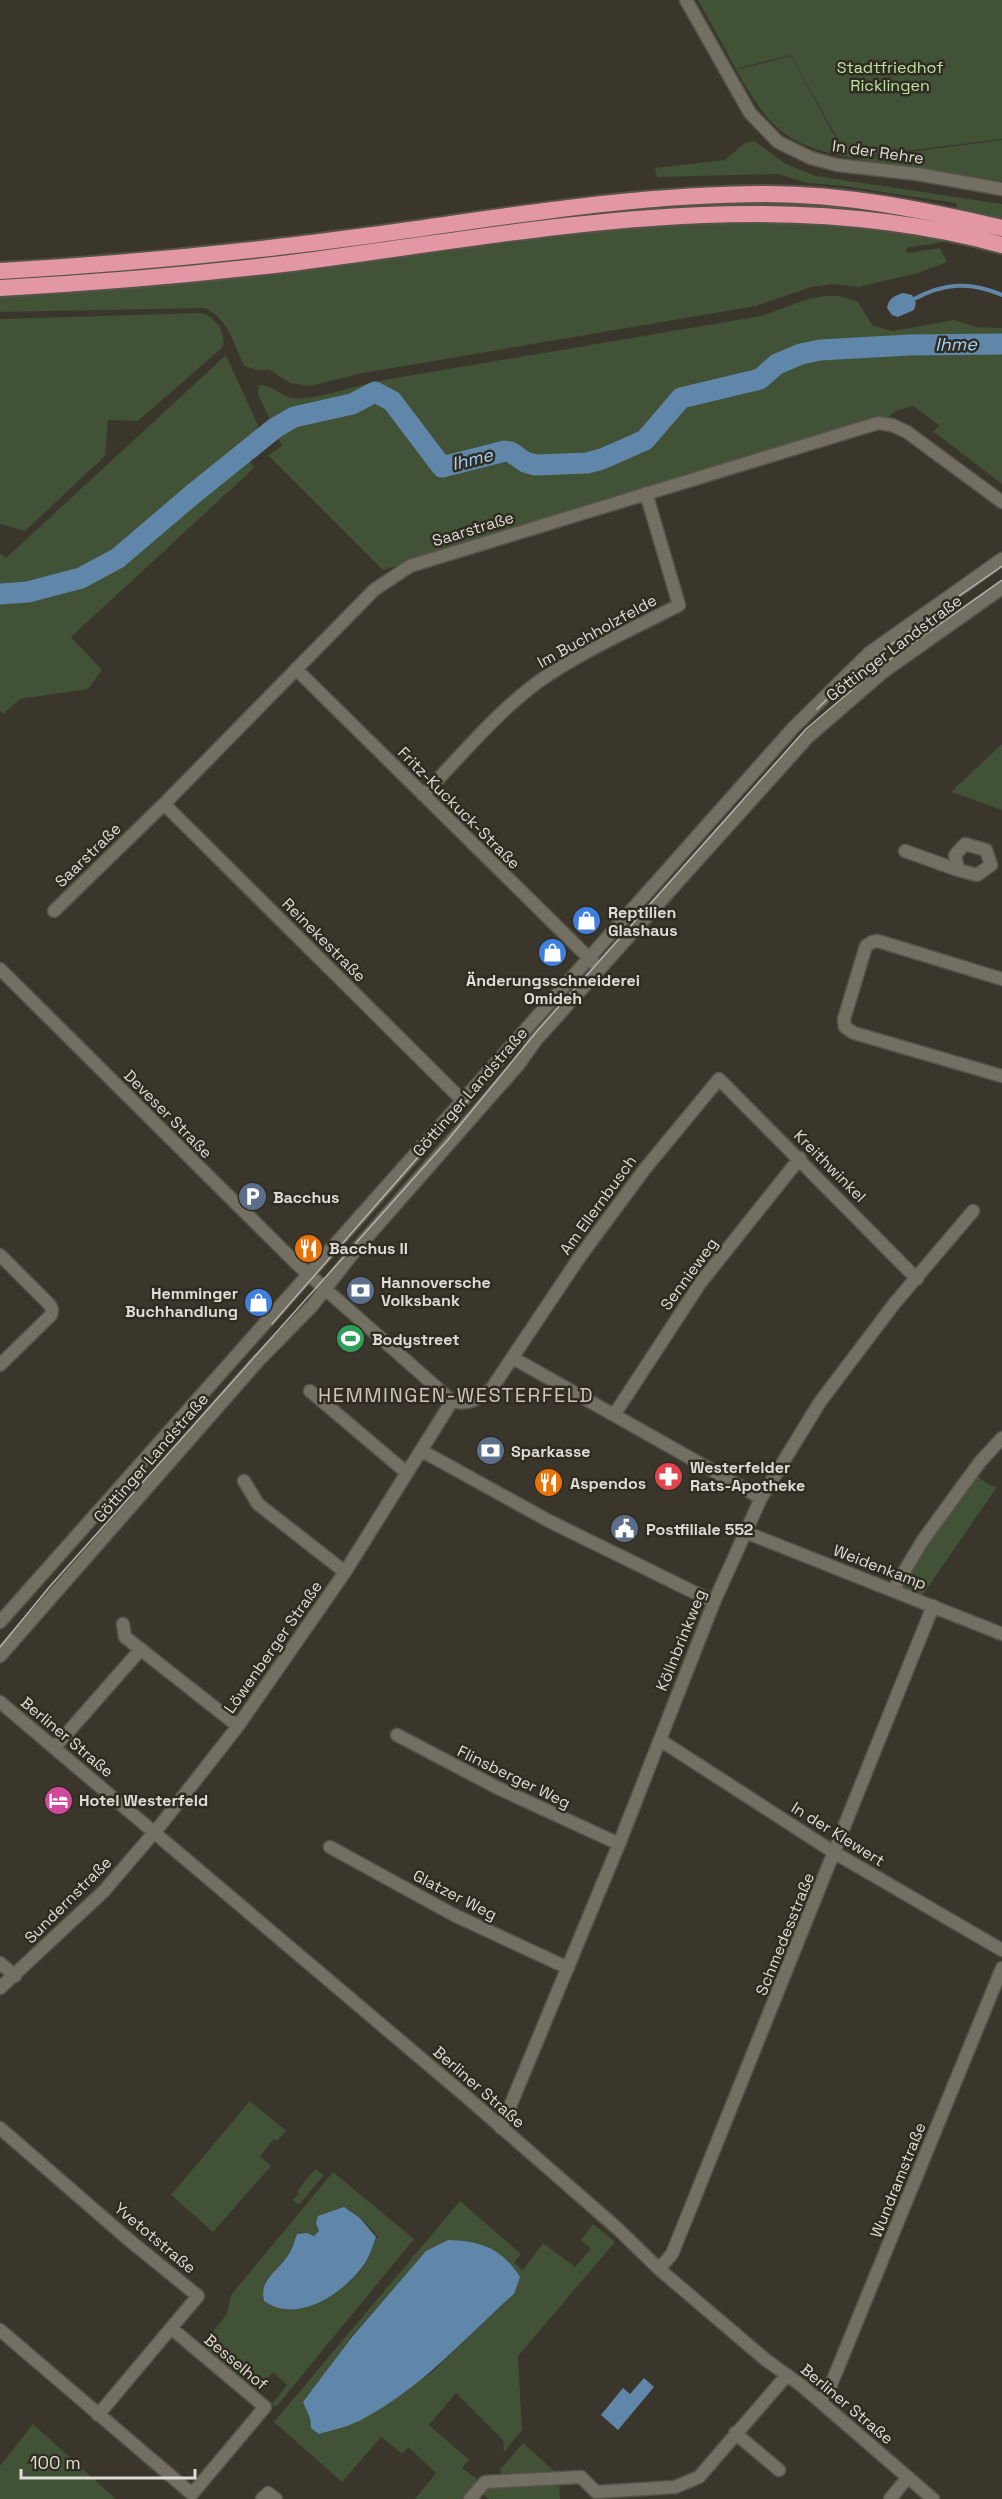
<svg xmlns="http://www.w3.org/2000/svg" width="1002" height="2499" font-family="'Space Grotesk',sans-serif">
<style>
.green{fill:#415237;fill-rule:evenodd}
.water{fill:#6087aa}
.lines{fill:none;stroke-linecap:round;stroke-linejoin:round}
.stream{stroke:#6087aa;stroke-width:4}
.river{stroke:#6087aa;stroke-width:21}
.minor-casing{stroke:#565349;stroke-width:15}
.highway-casing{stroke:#565349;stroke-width:20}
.minor{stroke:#736f62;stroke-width:12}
.highway{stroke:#e397a5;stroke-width:16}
.tram{stroke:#b4b2aa;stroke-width:1.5}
.labels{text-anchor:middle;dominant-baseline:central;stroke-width:5;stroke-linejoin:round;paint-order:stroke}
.park-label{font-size:16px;fill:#bbe5a2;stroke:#302c21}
.street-label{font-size:16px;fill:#dedcd5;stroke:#302c21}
.poi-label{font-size:16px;font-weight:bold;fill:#dedcd5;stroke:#302c21;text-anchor:start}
.water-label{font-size:18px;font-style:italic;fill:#a1d2fd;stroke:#302c21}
.quarter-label{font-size:20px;letter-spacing:1.5px;fill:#cbc6b8;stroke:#302c21}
</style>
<rect width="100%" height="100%" fill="#3a362b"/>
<path class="green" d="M698,0h304v139l-154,19 -57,-103 -55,14z
M791,56l55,101c-65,-14 -77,-31 -110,-87z
M1002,140v41l-148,-22z
M754,141l32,23 30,12 186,28v16l-45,-12 -1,-5 -112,-17 -37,-3 -29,-9 -121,3 -2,-9 70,-8 20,-17z
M723,221l106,3 70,8 50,9 -43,7 1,5 33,-5 7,14 -29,11 -60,14 -25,-3 -22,3 -55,19 -393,67 -53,13 -20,-3 -21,-13h-12l-13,-4c-10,-21 -16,-49 -40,-58l-204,4v-17l188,-12 433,-56z
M825,296h14l19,6 15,24 20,5 61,-11 22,7 26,1v13l-137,4v5l44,-2h93v136l-68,-52 5,-7 -26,-19 -14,4 -13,8 -26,3 -477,149 -115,-115 14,-9 -24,-52 1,-9c14,-1 22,12 35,13 22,2 61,-12 84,-17l383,-65 47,-17z
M201,313c15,4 25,19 22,34l-85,74 -30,-1 -3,36 -80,75 -25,-7v-205z
M226,355l36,79 -34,26 -111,96 -37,19 -52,14 -28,2v-38l6,5z
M265,439l4,7 -19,16 4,6 -183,169 31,33 -14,19 -68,10 -17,15 -3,-3v-114l29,-2 53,-13 40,-22z
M1002,744v66l-51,-18z
M973,1473l16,12 8,2 -78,113 -26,-10z
M250,2101l36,30 -9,10 -3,-2 -14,17 11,10 -58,66 -42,-37z
M315,2169l9,6 -25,30 -6,-5 6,-7 -2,-2z
M333,2172l81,67 -138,168 -4,-3 15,-19 -14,-13 -17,20 -54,-47 25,-31 4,-19zM345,2208l16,10 18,20h-3c-3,8 -6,19 -11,26 -20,29 -67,61 -101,37 -5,-24 11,-27 23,-44 4,-7 7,-15 10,-23l10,-1 7,3z
M460,2201l61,53 -7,9 9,7 20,-27 32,24 16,-18 -10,-9 12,-16 22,18 -97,114 4,74 -18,22 -1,-12 -47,-47 -27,32 40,35 -7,8 16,12 -16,19h-47l21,-26 -28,-26 -6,7 -21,-17 -39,45 -68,-60zM448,2240l66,54 -84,80 -119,54 -1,-10 -6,-16 48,-66 74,-85z
M33,2424l83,75h-116v-33z
M523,2443l31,28 -52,3 -2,-4z
M559,2482l1,17h-71l-6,-5 6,-6z"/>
<path class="water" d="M903,293l9,2 4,8 -2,7 -16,7 -6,-2 -5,-7c2,-10 7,-12 16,-15z
M344,2207l16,11 16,19c-3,8 -6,19 -11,26 -20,30 -67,62 -101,38 -5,-22 12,-28 23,-44 5,-7 7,-15 10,-23l10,-1 7,3 5,-5 -3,-8 2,-7z
M448,2240c34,1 53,8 72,37l-6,17c-50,45 -94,96 -155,127 -12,6 -27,9 -40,13l-8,-6 -1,-10 -7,-16 49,-65 74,-86z
M644,2378l10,9 -36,43 -17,-15 22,-27 7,6z"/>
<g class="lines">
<path class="stream" d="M914,299c30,-16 56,-18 88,-4"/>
<path class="river" d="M0,594l28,-2 53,-14 37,-20 75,-64 82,-66 19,-11 58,-13 23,-12 17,9 50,66 63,-16 6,1 14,10 11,3 51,-2 15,-4 43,-19 36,-42 79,-19 17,-15 24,-10 19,-4 89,-5 93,-1"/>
<defs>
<path id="minor" d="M686,0l64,113 28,29 33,16 26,7 80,9 85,15
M296,669l298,294
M423,795c35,-36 74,-83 115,-113 42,-30 95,-53 141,-77l-33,-112
M164,804l298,296
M965,844l21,6 5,15 -14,10 -19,-5 -3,-15z
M905,851l53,19
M54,911l110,-107 210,-214 36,-24 468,-143 14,2 15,7 95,70
M0,969l297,295 155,137c17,5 27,-3 40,-13l87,-130 65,-88 75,-91 198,200
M1002,979l-124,-38 -6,1 -6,4 -22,73 1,8 9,6 148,43
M0,1255l50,50 2,5 -1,5 -51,50
M513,1358l248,140
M310,1391l97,82
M614,1415l87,-133 99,-124
M422,1451l127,70 165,81
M244,1481l14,23 87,68
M745,1532l257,102
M893,1590l30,-50 57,-78 22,-24
M0,1622l793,-894 76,-75 133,-94
M123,1624l2,13 113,89
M0,1656l259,-296 53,-54 42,-54 165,-188 17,-24 272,-303 75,-65 119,-84
M0,1702l469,397 149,130 41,40 107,91 36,26 131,113
M397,1735l101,53 121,56
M660,1740l175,113 167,97
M55,1747l86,-98
M330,1847l124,68 114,53
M0,1963l15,13
M0,1988l104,-97 59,-69 75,-96 107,-154 107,-171
M0,2128l129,112 69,56 -100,119
M501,2128l118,-284 95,-242 47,-104 59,-96 74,-98 79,-93
M659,2269l13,-15 261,-648
M0,2330l192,164 73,-87 -94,-79
M820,2401l10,-14 172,-419
M735,2433l44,37
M262,2499l6,-6 8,6
M470,2499l15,-17 96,-5 15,15 79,-5 24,-10 88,-102
M890,2499l18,-22"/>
<path id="highway" d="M0,271c125,-7 249,-19 373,-36 131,-18 262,-41 394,-41 80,0 157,16 235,34
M0,288c94,-5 189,-13 283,-24 239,-30 480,-85 719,-19"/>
</defs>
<use href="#minor" class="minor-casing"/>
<use href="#highway" class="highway-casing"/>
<use href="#minor" class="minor"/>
<use href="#highway" class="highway"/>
<path class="tram" d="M817,709c56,-57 120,-97 185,-143
M272,1324l231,-264
M0,1647l51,-62 396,-444 90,-110 269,-302 73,-62 123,-87"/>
</g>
<defs>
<symbol id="shop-disc" viewBox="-11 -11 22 22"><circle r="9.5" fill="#3f7fe0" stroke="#302c21"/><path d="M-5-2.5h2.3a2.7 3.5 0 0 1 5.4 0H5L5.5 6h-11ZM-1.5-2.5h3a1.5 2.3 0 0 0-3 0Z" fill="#fff"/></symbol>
<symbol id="parking-disc" viewBox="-11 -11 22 22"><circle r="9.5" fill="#5c6f8a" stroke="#302c21"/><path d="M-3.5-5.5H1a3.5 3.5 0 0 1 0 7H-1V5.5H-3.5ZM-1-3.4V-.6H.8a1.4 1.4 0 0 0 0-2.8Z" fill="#fff"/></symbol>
<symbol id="restaurant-disc" viewBox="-11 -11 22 22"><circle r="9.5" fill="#e8710a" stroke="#302c21"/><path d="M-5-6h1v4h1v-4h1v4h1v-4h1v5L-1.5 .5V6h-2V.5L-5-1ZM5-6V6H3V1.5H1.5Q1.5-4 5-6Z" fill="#fff"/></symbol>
<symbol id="bank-disc" viewBox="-11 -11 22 22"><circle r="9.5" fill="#5c6f8a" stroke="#302c21"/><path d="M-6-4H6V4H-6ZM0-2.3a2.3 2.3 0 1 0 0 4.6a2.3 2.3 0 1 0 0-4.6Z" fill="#fff"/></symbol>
<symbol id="stadium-disc" viewBox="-11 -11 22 22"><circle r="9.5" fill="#2e9e5b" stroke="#302c21"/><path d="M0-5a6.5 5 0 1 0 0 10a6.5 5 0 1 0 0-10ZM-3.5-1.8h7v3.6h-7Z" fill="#fff"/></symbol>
<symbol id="pharmacy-disc" viewBox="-11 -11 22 22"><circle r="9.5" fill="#e0444e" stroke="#302c21"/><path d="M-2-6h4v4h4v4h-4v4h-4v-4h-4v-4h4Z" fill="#fff"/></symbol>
<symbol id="civic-disc" viewBox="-11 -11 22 22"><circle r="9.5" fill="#5c6f8a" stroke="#302c21"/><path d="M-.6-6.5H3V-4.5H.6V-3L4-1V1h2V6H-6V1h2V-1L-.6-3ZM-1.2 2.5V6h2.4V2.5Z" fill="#fff"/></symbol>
<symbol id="hotel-disc" viewBox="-11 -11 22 22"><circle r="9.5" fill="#d1479c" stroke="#302c21"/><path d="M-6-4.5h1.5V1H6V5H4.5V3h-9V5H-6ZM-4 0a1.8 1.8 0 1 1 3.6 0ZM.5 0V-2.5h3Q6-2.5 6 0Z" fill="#fff"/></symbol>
</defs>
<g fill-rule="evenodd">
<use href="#shop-disc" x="570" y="904" width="33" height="33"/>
<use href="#shop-disc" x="536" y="936" width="33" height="33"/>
<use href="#parking-disc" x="236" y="1180" width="33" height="33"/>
<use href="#restaurant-disc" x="292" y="1232" width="33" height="33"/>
<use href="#bank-disc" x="344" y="1274" width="33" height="33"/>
<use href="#shop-disc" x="242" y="1286" width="33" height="33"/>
<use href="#stadium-disc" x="334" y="1322" width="33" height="33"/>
<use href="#bank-disc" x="474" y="1434" width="33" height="33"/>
<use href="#pharmacy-disc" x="652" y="1460" width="33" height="33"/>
<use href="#restaurant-disc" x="532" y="1466" width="33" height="33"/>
<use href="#civic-disc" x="608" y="1512" width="33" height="33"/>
<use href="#hotel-disc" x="42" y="1784" width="33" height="33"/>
</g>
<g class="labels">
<g class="park-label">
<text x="890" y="67">Stadtfriedhof<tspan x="890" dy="18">Ricklingen</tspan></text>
</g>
<g class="street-label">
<text transform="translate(878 152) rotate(8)">In der Rehre</text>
<text transform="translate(473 529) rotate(-17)">Saarstraße</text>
<text transform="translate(597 631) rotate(-29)">Im Buchholzfelde</text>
<text transform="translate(894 648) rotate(-37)">Göttinger Landstraße</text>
<text transform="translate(459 808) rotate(45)">Fritz-Kuckuck-Straße</text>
<text transform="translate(88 855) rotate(-44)">Saarstraße</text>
<text transform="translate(324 940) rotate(45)">Reinekestraße</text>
<text transform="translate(470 1092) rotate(-49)">Göttinger Landstraße</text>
<text transform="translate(168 1114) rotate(45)">Deveser Straße</text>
<text transform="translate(830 1166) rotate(45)">Kreithwinkel</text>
<text transform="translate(598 1205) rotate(-54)">Am Ellernbusch</text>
<text transform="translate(689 1274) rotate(-54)">Sennieweg</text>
<text transform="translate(151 1458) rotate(-49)">Göttinger Landstraße</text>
<text transform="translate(880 1567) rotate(21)">Weidenkamp</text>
<text transform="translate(681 1640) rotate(-68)">Köllnbrinkweg</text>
<text transform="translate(273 1647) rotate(-55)">Löwenberger Straße</text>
<text transform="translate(67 1737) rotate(40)">Berliner Straße</text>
<text transform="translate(514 1777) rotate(26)">Flinsberger Weg</text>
<text transform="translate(838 1834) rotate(32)">In der Klewert</text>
<text transform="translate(455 1895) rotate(27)">Glatzer Weg</text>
<text transform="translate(68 1900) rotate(-45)">Sundernstraße</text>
<text transform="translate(785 1934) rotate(-68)">Schmedesstraße</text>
<text transform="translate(479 2087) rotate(41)">Berliner Straße</text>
<text transform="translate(898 2180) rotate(-68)">Wundramstraße</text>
<text transform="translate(155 2238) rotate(40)">Yvetotstraße</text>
<text transform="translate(236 2362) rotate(40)">Besselhof</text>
<text transform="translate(847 2404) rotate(40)">Berliner Straße</text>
</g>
<g class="poi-label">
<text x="608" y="912">Reptilien<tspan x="608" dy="18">Glashaus</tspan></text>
<text x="553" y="980" text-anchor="middle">Änderungsschneiderei<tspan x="553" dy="18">Omideh</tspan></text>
<text x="273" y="1197">Bacchus</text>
<text x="329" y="1248">Bacchus II</text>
<text x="381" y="1282">Hannoversche<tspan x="381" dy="18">Volksbank</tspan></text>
<text x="238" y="1293" text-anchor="end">Hemminger<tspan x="238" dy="18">Buchhandlung</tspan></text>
<text x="372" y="1339">Bodystreet</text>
<text x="511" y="1451">Sparkasse</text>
<text x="690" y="1467">Westerfelder<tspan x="690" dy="18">Rats-Apotheke</tspan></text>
<text x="570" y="1483">Aspendos</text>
<text x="646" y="1529">Postfiliale 552</text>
<text x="79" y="1800">Hotel Westerfeld</text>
</g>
<g class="water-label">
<text transform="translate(956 344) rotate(-1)">Ihme</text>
<text transform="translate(472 459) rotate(-14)">Ihme</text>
</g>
<g class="quarter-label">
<text x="456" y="1395">HEMMINGEN-WESTERFELD</text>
</g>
</g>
<path d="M21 2469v9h174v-9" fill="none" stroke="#dedcd5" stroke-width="3"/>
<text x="30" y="2469" font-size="18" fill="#dedcd5" stroke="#302c21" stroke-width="4.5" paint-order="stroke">100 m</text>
</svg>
